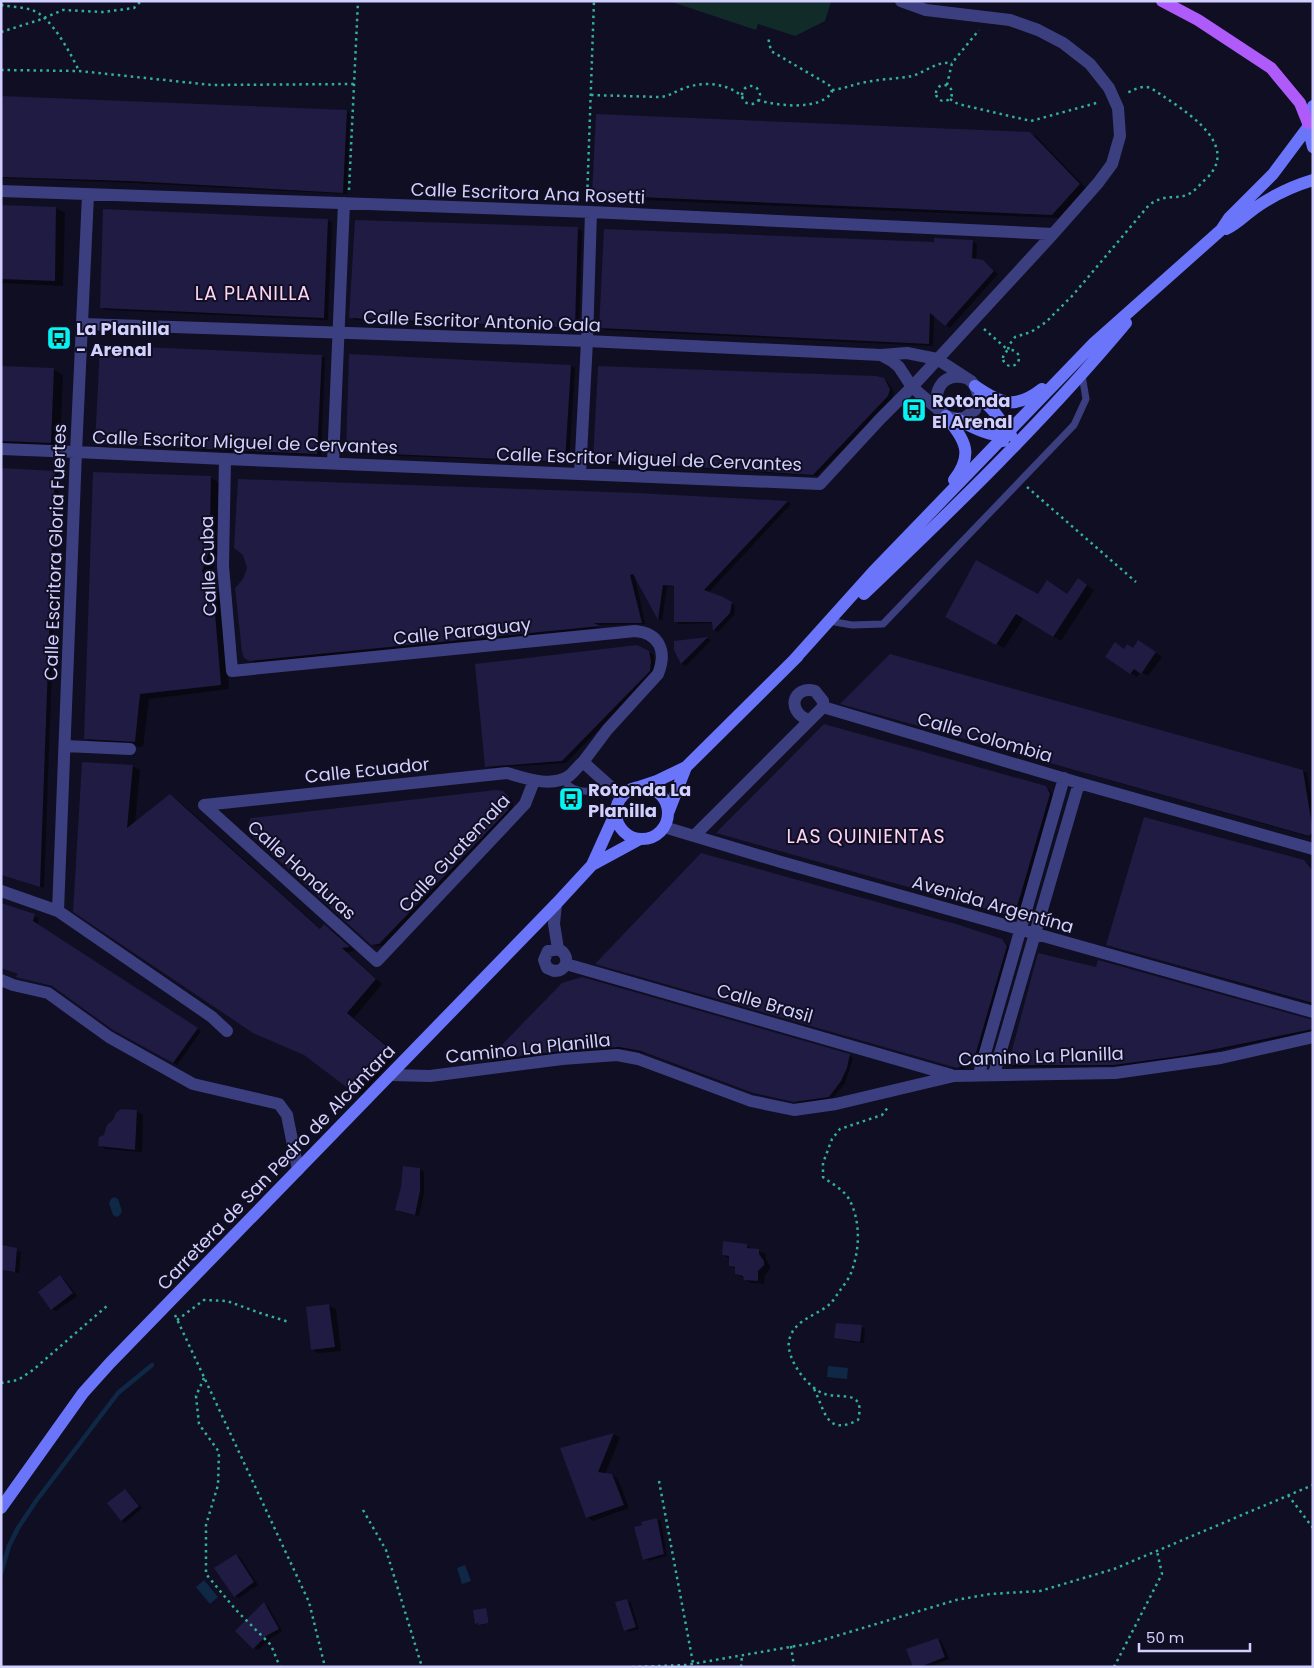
<svg xmlns="http://www.w3.org/2000/svg" width="1314" height="1668" font-family="Poppins,sans-serif">
<style>
.green{fill:#112b28}
.water{fill:#0e2846}
.shadow{fill:#0007}
.lines{fill:none;stroke-linecap:round;stroke-linejoin:round}
.stream{stroke:#0e2846;stroke-width:4.5}
.building{fill:#1f1b42}
.path{stroke:#32b09c;stroke-width:2.5;stroke-dasharray:2.5 4;stroke-linecap:butt}
.service{stroke:#3b3f7f;stroke-width:7}
.minor{stroke:#3b3f7f;stroke-width:12}
.tertiary{stroke:#3b3f7f;stroke-width:12}
.secondary{stroke:#6a75fa;stroke-width:12}
.primary{stroke:#af5bfa;stroke-width:12}
.labels{text-anchor:middle;dominant-baseline:central;stroke-width:4;stroke-linejoin:round;paint-order:stroke}
.street-label{font-size:18px;fill:#d1d0fe;stroke:#100e22}
.poi-label{font-size:18px;font-weight:bold;fill:#d1d0fe;stroke:#100e22;text-anchor:start}
.neighbourhood-label{font-size:19px;letter-spacing:1px;fill:#fed2f2;stroke:#100e22}
</style>
<rect width="100%" height="100%" fill="#100e22"/>
<path class="green" d="M669,1h160l2,1 -6,19 -30,15 -37,-12 -2,6z"/>
<path class="water" d="M114,1197l4,2 4,12 -2,4 -3,2 -4,-2 -4,-12 2,-4z
M828,1366l20,2 -1,11 -20,-2z
M465,1565l6,16 -9,3 -5,-16z
M204,1580l14,17 -8,7 -14,-17z"/>
<path class="shadow" d="M1,97l345,14 4,2 -3,81 -213,-11 -133,-5z
M1030,133l7,4 49,51 -27,30 -459,-20 -7,-3z
M1,206l55,2 9,5 -2,73 -62,-3z
M328,220l4,2 -4,98 -222,-10 -4,-2z
M578,229l4,2 -3,98 -224,-9 -4,-2z
M972,241l5,3 -1,16 11,4 11,10 -48,54 -16,-13 -1,31 -328,-16 -4,-2 334,-84z
M321,356l4,2 -4,98 -220,-11 -4,-2z
M571,366l4,2 -6,95 -217,-9 -4,-2z
M1,368l53,2 9,5 -3,72 -59,-2z
M883,379l5,3 6,10 -2,7 -75,77 -219,-14 -4,-2z
M55,472l4,3 -15,413 -43,-13z
M94,473l117,5 9,5 -1,48 -3,1 2,22 -8,22 5,11 6,8 8,94 -80,10 -6,48 -49,-4 -9,-5z
M637,494l151,8 3,2 -83,89 20,7 7,6 -1,9 -16,17 -4,-2v-7l-35,1 -4,-3 1,-34 -9,-1 -5,35 -3,-2 -25,-47 11,52 -51,1 7,3 -346,35 -10,-6z
M1085,584l9,6 -33,51 -37,-23 -20,30 -57,-32 91,-20 30,-1z
M707,638l4,2 -25,26 -4,-2 -7,-14v-8z
M1144,645l18,12 -14,19 -7,-4 -4,5 -31,-20z
M637,646l16,8 2,10 -1,9 -88,90 -76,5 -4,-2z
M846,705l457,66 4,2 6,35v30z
M132,766l8,4 -5,53 35,-27 8,4 143,129 3,-3 8,4 23,21 -8,1 35,32 -28,34 38,32 2,8 -33,37 -53,-39 -55,-24 -178,-121z
M1046,788l4,2 4,7 -35,122 -301,-86z
M503,793l9,7 1,6 -1,7 -129,133h-7l-4,-2z
M1304,861l9,9v134l-205,-59z
M1,905l38,13 -2,7 164,106 -24,34 -63,-36 -57,-41 -40,-11 2,-3z
M1002,940l4,3 5,6 -32,109 -8,8 -9,3 -365,-105z
M562,984l288,72 3,2 -8,25 -12,15 -34,5 -40,-8 -113,-42 -22,-4 -58,4 -74,9 -4,-2z
M1313,1021v10l-121,25 -73,10 -105,1 -4,-2z
M137,1111l6,4 -1,37 -37,-3 -6,-4z
M420,1170l4,2v22l-5,22 -19,-4 -4,-3z
M747,1245l6,5 6,1 7,3v5l4,7v3l-5,6 -1,9 -13,-1 -15,-9v-5l-6,-3v-7l-7,-4z
M3,1247l18,5 -2,21 -18,-3z
M60,1277l4,2 13,17 -21,15 -4,-2z
M329,1306l7,3 5,42 -22,2 -7,-3z
M861,1326l4,3 -1,14 -13,-1 -16,-5z
M614,1434l6,4 -15,36 7,1 6,4 11,29 -36,13 -6,-4 -25,-68z
M125,1490l4,3 13,15 -17,15 -3,-3z
M657,1519l4,2 6,35 -19,5 -4,-2z
M236,1555l4,2 18,28 -19,13 -4,-2z
M626,1600l5,3 8,26 -10,3 -4,-2z
M264,1604l4,2 14,25 -11,7 -13,12 -4,-2z
M485,1609l5,14 -9,2 -4,-2z
M938,1639l4,3 7,17 -20,8h-15z"/>
<g class="lines">
<path class="stream" d="M1,1573l8,-27 9,-18 18,-27 82,-108 34,-28"/>
</g>
<path class="building" d="M1,96l346,14 -4,83 -214,-12 -128,-4z
M596,114l434,18 50,52 -28,31 -460,-20z
M1,205l55,2 -1,74 -54,-2z
M103,209l225,10 -4,99 -224,-10z
M355,220l223,7 -3,101 -226,-10z
M604,229l330,13v-4l39,2 -1,18 11,2 11,11 -49,55 -15,-13 -1,31 -330,-16z
M100,345l222,10 -5,99 -222,-10z
M349,354l222,11 -6,97 -219,-10z
M1,366l53,2 -3,75 -50,-2z
M598,366l278,10 8,2 6,11 -2,7 -75,79 -220,-15z
M1,468l54,3 -15,416 -39,-12z
M93,472l118,4 -1,51h-2l2,22 -8,22 4,10 7,8 8,96 -81,9 -5,48 -51,-3z
M238,479l399,14 151,8 -84,89 19,7 9,5 -2,11 -17,18 -1,-9h-38v-36l-11,-1 -5,35 -25,-46 -3,1 12,48h-48l6,3 -350,35 -6,-3 -2,-6 -7,-64 8,-9 4,-11 -4,-13 -9,-7z
M976,560l62,34 9,-14 20,14 11,-16 9,7 -34,52 -37,-23 -20,31 -51,-28z
M708,637l-27,27 -7,-14v-9z
M1138,640l18,12 -15,22 -7,-5 -4,5 -25,-17 10,-15 9,7 3,-5 6,4z
M637,645l12,6 2,10 -1,10 -88,90 -77,6 -10,-103z
M890,654l413,116 10,62 -4,4 -469,-132z
M824,724l222,62 4,8 -36,123 -298,-84z
M82,762l51,3 -6,63 43,-34 150,135 4,-5 26,23 -8,1 34,31 -29,34 38,32 2,8 -34,39 -49,-37 -51,-22 -180,-121z
M496,790l7,1 5,5 2,7 -2,7 -129,134 -8,1 -122,-112 -1,-9 3,-6z
M1144,817l160,43 9,11v132l-207,-58z
M701,853l255,71 46,15 5,7 -32,110 -8,8 -10,4 -362,-104z
M1,903l34,11 -2,7 165,107 -25,35 -60,-33 -61,-44 -37,-9 3,-3 -17,-6z
M1038,953l58,14 2,-7 215,60v9l-126,26 -73,10h-106z
M582,977l268,77 -3,14 -6,13 -12,16 -35,5 -41,-9 -112,-42 -22,-4 -58,4 -75,10 76,-78z
M121,1109l16,1 -2,40 -37,-4 1,-9 5,-2 3,-10 6,-5 3,-7z
M403,1166l17,2v23l-5,24 -20,-5 6,-23z
M723,1241l24,3v4l12,1v5l5,7v4l-6,6v10l-14,-1 -1,-4 -8,-2v-7l-6,-1v-10l-7,-1z
M2,1245l15,3 -2,24 -14,-2z
M60,1275l13,18 -22,17 -13,-18z
M329,1304l6,43 -24,3 -5,-43z
M836,1323l26,2 -2,17 -26,-4z
M614,1433l-16,39 14,2 12,31 -38,13 -26,-70z
M125,1489l14,17 -18,15 -14,-18z
M657,1518l7,36 -21,6 -9,-33 8,-2 -1,-3z
M236,1554l18,28 -20,15 -20,-29z
M627,1599l9,28 -12,4 -9,-29z
M264,1602l15,27 -13,7 -13,13 -18,-18z
M486,1608l3,15 -11,2v-2l-3,1 -2,-14z
M938,1638l7,19 -25,10h-7l-7,-18z"/>
<g class="lines">
<path class="path" d="M1,5c10,2 22,2 31,5 19,6 39,44 47,61
M1,32l38,-12 24,-10 40,2 31,-4 7,-7
M1,70l78,1 133,14 142,-1
M936 93a8 8 0 1 1 16 0a8 8 0 1 1-16 0Z
M947,85l5,-22 27,-33
M742 95a9 9 0 1 1 18 0a9 9 0 1 1-18 0Z
M832,90c12,-1 22,-6 34,-8 15,-3 31,-3 46,-6 14,-4 24,-15 40,-13
M591,95l68,2c9,0 15,-5 23,-8 20,-8 44,-7 61,8
M950,99l8,5 73,17 69,-19
M758,100c19,6 62,11 74,-8l-3,-7 -58,-34 -3,-14
M349,190l9,-189
M587,200l7,-199
M984,329l24,21 1,-5 6,-8 16,-5 15,-10 27,-27 76,-90c16,-12 29,-5 40,-11 7,-4 12,-11 18,-16 36,-36 -30,-72 -56,-90 -9,-3 -16,1 -24,5
M1003 358a8 8 0 1 1 16 0a8 8 0 1 1-16 0Z
M1027,487l109,95
M175,1315l134,287 16,65
M177,1320l27,-20 23,1 33,12 29,9
M204,1378l-8,18 3,28 20,28 -1,33 -12,40v49l30,36 35,35 9,22
M1,1383l17,-3 15,-10 75,-65
M814,1389c11,21 12,48 44,31 8,-31 -17,-21 -33,-26 -17,-5 -39,-35 -36,-53 4,-21 27,-25 41,-37 3,-3 6,-8 9,-12 4,-6 10,-13 12,-19 9,-23 10,-52 -2,-74 -6,-10 -17,-15 -26,-22v-14l9,-24 8,-10 42,-14 7,-9
M659,1481l34,182
M1288,1495l25,33
M363,1510l23,40 36,117
M791,1646l3,21
M632,1667l54,-2 127,-22 143,-43 34,-6 50,-3 74,-22 199,-84
M741,1667l1,-12
M1114,1667l48,-93 -5,-23"/>
<path class="service" d="M835,622l17,3 31,-1 191,-199 12,-26 -4,-24
M562,779c14,17 29,13 48,7"/>
<path class="minor" d="M1,191l590,21 462,22
M82,324l6,-129
M1,449l75,3 -18,459
M225,459l595,25 61,-66 31,-31 141,-153 45,-51 14,-19 8,-28 -2,-28 -9,-20 -19,-24 -27,-21 -25,-13 -28,-10 -84,-10 -25,-9
M333,463l11,-260
M580,474l7,-133 4,-129
M823,707l256,76 234,66
M808,720c-23,-10 -14,-35 7,-29l8,10v6
M65,746l65,3
M204,805l173,156 148,-157 9,-23
M204,805l303,-32c18,5 44,15 62,3 5,-4 9,-10 14,-14
M664,827l117,35 532,150
M694,836l129,-129
M1,891l57,20 154,106 15,14
M556,904l-2,20 4,25c13,6 10,22 -4,22l-7,-3 -3,-8 4,-9 10,-2
M566,964l385,111
M1,980l12,5 35,8 61,44 84,47 86,20 8,11 11,55
M979,1074l85,-296
M994,1074l85,-291
M391,1075l39,1 132,-17 55,-4 21,4 113,42 43,9 42,-6 118,-28 161,-3 106,-15 92,-21"/>
<path class="tertiary" d="M939,409c-7,-21 6,-37 27,-31
M622,797l-39,-35 24,-32 51,-56c9,-22 2,-41 -23,-43l-403,40 -9,-105 2,-107 -149,-7 6,-128 505,17 294,14 26,-2 30,6 34,22 4,5 4,11 -4,13 -11,8 -7,1 -11,-3 -34,-29 -13,-20 -7,-6 -11,-6"/>
<path class="secondary" d="M1313,106l-5,21 5,20
M1226,229c11,-5 19,-14 29,-21 17,-12 38,-22 58,-28
M975,386c26,18 40,24 67,3
M979,397c12,11 30,26 24,44
M946,416c18,24 29,37 8,64
M957,419c16,9 36,19 54,16
M864,594c91,-87 181,-174 262,-271
M793,661l80,-89 221,-229 127,-113 8,-12 44,-44 35,-47
M639,787l18,-6 29,-14 112,-111
M616 813a26 26 0 1 1 52 0a26 26 0 1 1-52 0Z
M668,813l18,-46
M592,865l48,-26
M1,1508l82,-115 27,-30 446,-459 36,-39 24,-53"/>
<path class="primary" d="M1162,1l36,19 73,48 29,35 8,20"/>
</g>
<defs>
<symbol id="bus-square" viewBox="-11 -11 22 22"><rect x="-9" y="-9" width="18" height="18" rx="4" fill="#07f2f2" stroke="#100e22"/><path d="M-5-6H5V4H4V6H2V4H-2V6H-4V4H-5ZM-3.5-4V0h7V-4ZM-3.5 1.2v1.5H-2V1.2ZM2 1.2v1.5H3.5V1.2Z" fill="#111"/></symbol>
</defs>
<g fill-rule="evenodd">
<use href="#bus-square" x="45" y="324" width="28" height="28"/>
<use href="#bus-square" x="900" y="396" width="28" height="28"/>
<use href="#bus-square" x="557" y="785" width="28" height="28"/>
</g>
<g class="labels">
<g class="street-label">
<text transform="translate(528 193) rotate(2)">Calle Escritora Ana Rosetti</text>
<text transform="translate(482 321) rotate(2)">Calle Escritor Antonio Gala</text>
<text transform="translate(245 442) rotate(2)">Calle Escritor Miguel de Cervantes</text>
<text transform="translate(649 459) rotate(2)">Calle Escritor Miguel de Cervantes</text>
<text transform="translate(55 552) rotate(-88)">Calle Escritora Gloria Fuertes</text>
<text transform="translate(208 566) rotate(-92)">Calle Cuba</text>
<text transform="translate(462 631) rotate(-6)">Calle Paraguay</text>
<text transform="translate(985 737) rotate(16)">Calle Colombia</text>
<text transform="translate(367 770) rotate(-6)">Calle Ecuador</text>
<text transform="translate(454 853) rotate(-47)">Calle Guatemala</text>
<text transform="translate(302 870) rotate(42)">Calle Honduras</text>
<text transform="translate(993 904) rotate(16)">Avenida Argentína</text>
<text transform="translate(765 1003) rotate(16)">Calle Brasil</text>
<text transform="translate(528 1048) rotate(-6)">Camino La Planilla</text>
<text transform="translate(1041 1056) rotate(-2)">Camino La Planilla</text>
<text transform="translate(276 1167) rotate(-46)">Carretera de San Pedro de Alcántara</text>
</g>
<g class="poi-label">
<text x="76" y="328">La Planilla<tspan x="76" dy="21">- Arenal</tspan></text>
<text x="932" y="400">Rotonda<tspan x="932" dy="21">El Arenal</tspan></text>
<text x="588" y="789">Rotonda La<tspan x="588" dy="21">Planilla</tspan></text>
</g>
<g class="neighbourhood-label">
<text x="253" y="293">LA PLANILLA</text>
<text x="866" y="836">LAS QUINIENTAS</text>
</g>
</g>
<rect width="1314" height="1668" fill="none" stroke="#d1d0fe" stroke-width="5"/>
<path d="M1139 1643v8h111v-8" fill="none" stroke="#d1d0fe" stroke-width="2.5"/>
<text x="1146" y="1643" font-size="15" fill="#d1d0fe" stroke="#100e22" stroke-width="4" paint-order="stroke">50 m</text>
</svg>
